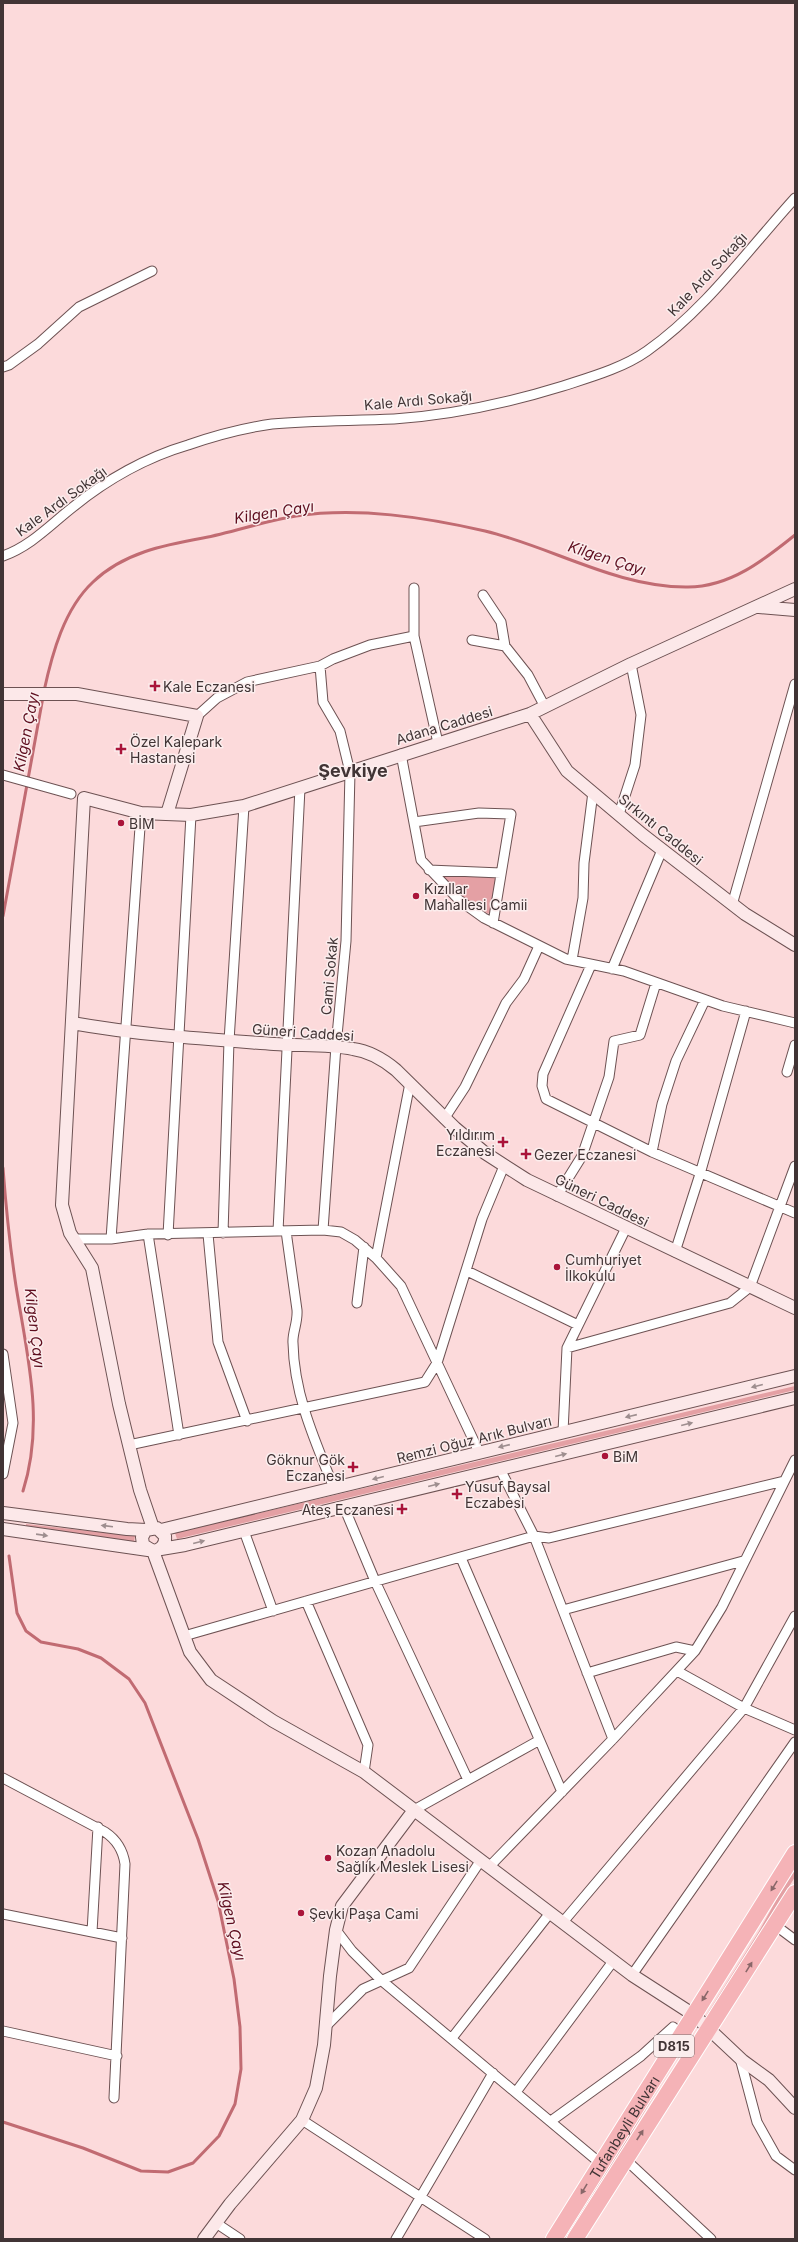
<svg xmlns="http://www.w3.org/2000/svg" width="798" height="2242" font-family="Inter,sans-serif">
<style>
.green{fill:#e4a0a4}
.lines{fill:none;stroke-linecap:round;stroke-linejoin:round}
.stream{stroke:#c16b72;stroke-width:3}
.street-casing{stroke:#6d5253;stroke-width:11}
.secondary-casing{stroke:#6d5253;stroke-width:14}
.highway-casing{stroke:#fff;stroke-width:18}
.street{stroke:#fff;stroke-width:9}
.secondary{stroke:#fce8e9;stroke-width:12}
.highway{stroke:#f5b3b7;stroke-width:16}
.oneway{fill:#9e8e8f}
.oneway2{fill:#896769}
.poi-dot{fill:#aa143a;stroke:#fbeded;stroke-width:1.5}
.labels{text-anchor:middle;dominant-baseline:central;stroke-width:3;stroke-linejoin:round;paint-order:stroke}
.shield{fill:#fbeded;stroke:#796c6c;stroke-width:1}
.shield-label{font-size:13px;font-weight:bold;fill:#413435}
.street-label{font-size:14px;fill:#413435;stroke:#fbeded}
.poi-label{font-size:14px;fill:#413435;stroke:#fbeded;text-anchor:start}
.water-label{font-size:15px;font-style:italic;fill:#5e0d1e;stroke:#fbeded}
.district-label{font-size:18px;font-weight:bold;fill:#413435;stroke:#fbeded}
</style>
<rect width="100%" height="100%" fill="#fcdadb"/>
<path class="green" d="M439,873l57,4 -4,38c-23,-9 -38,-23 -53,-42z
M795,1386v4l-618,149 -2,-6z
M26,1524l109,12 -1,6 -108,-16z
M795,1866v11l-87,140 -2,-1 52,-83z
M686,2040l1,1 -119,198h-7z"/>
<g class="lines">
<path class="stream" d="M44,691c8,-37 20,-82 49,-109 30,-29 71,-37 110,-44 31,-6 61,-17 93,-22 62,-9 128,1 189,15 67,16 133,57 203,56 42,0 76,-27 107,-52
M3,916l40,-219
M3,1168c3,40 7,79 13,118 11,69 29,136 7,205
M3,2122l80,26 58,23 27,1 25,-9 26,-27 16,-32 6,-35 -1,-42 -6,-48 -16,-78 -20,-62 -53,-136 -16,-24 -28,-21 -23,-9 -37,-7 -15,-11 -9,-18 -8,-57"/>
<defs>
<path id="street" d="M3,367l6,-2 29,-21 41,-37 73,-36
M3,556c28,-10 47,-31 70,-49 33,-27 74,-50 115,-62 26,-9 56,-17 84,-21 41,-4 81,-3 122,-5 58,-4 114,-16 169,-33 28,-9 60,-18 84,-35 58,-41 100,-100 148,-153
M414,588v48l24,107
M483,595l18,27 4,24
M472,640l33,6 23,29 17,32
M320,666l3,36 17,29 10,41 -4,169 -10,105 -13,184
M197,716l20,-18 30,-16 73,-16 13,-7 37,-14 44,-9
M401,754l20,106 38,40 25,18 82,41 58,12 99,35 72,17
M3,775l68,19
M619,814l16,-49 6,-50 -10,-51
M414,822l65,-9 32,1 -18,109
M429,870l72,3
M732,905l63,-221
M572,960l11,-62 1,-35 9,-71
M591,965l-48,109 -1,12 4,13 106,53 143,61
M612,969l50,-119
M787,1072l8,-27
M444,1119l21,-32 41,-84 18,-24 15,-33
M652,1152l10,-48 14,-43 29,-61
M557,1196l25,-40 27,-79 5,-36 26,-6 16,-52
M278,1231l22,-443
M286,1231l11,79c1,13 -5,23 -4,33 1,52 22,98 41,145
M223,1233l6,-192 15,-235
M148,1234l31,201
M208,1234l10,108 29,79
M168,1235l23,-420
M74,1239h37l37,-5 175,-4 18,2 14,8 21,18 25,28 78,166
M111,1239l30,-426
M675,1252l25,-78 46,-163
M376,1258l34,-175
M467,1271l111,54
M357,1303l7,-56
M567,1348l163,-45 20,-16 45,-121
M3,1354l10,69 -10,51
M563,1432l4,-84 59,-120
M129,1445l296,-63 12,-19 45,-144 22,-53
M500,1469l34,67 79,203
M344,1507l31,74 93,199
M244,1531l29,80
M461,1558l101,234
M306,1601l62,144 -4,27
M563,1610l180,-49
M184,1636l350,-100 15,2 235,-57
M677,1671l67,37 51,22
M587,1673l89,-26 19,4
M3,1778l102,54c12,8 18,18 20,32l-11,234
M414,1810l124,-69
M489,1867l124,-128 82,-88 27,-44 73,-147
M3,1914l119,24
M563,1922l181,-214 51,-92
M775,1925l20,15
M336,1930l16,21 29,29 219,183
M92,1932l6,-105
M632,1975l163,-233
M326,2026l37,-37 46,-21 72,-108
M3,2031l114,25
M452,2038l98,-125
M740,2058l17,64 19,34 19,14
M516,2092l98,-132
M302,2120l183,119
M551,2121l90,-65 32,-29 8,8
M625,2159l86,80
M216,2223l24,16
M396,2239l97,-166"/>
<path id="secondary" d="M759,607l36,3
M3,694h74l120,22 -30,98
M530,714l37,57 76,64 102,79 50,31
M72,1023c67,12 134,16 202,21 26,2 53,0 79,5 15,2 31,11 43,21l59,58 30,25 42,27 268,128
M3,1513l124,16 19,1 11,-2 8,8c1,9 -4,14 -12,15l-10,-6 -1,-8 4,-7
M153,1528l-13,-38 -21,-86 -27,-136 -22,-35 -8,-28 22,-407 57,15 50,2 53,-9 286,-92 101,-50 164,-75
M3,1529l145,21
M161,1530l634,-154
M161,1549l24,-4 610,-147
M153,1551l37,101 21,28 62,41 91,51 268,203 62,40 49,46 26,19 26,28
M204,2239l26,-35 72,-84 14,-32 8,-43 6,-69 6,-46 6,-24 72,-96"/>
<g id="highway">
<path id="s1" d="M554,2239l241,-386"/>
<path d="M575,2239l220,-346"/>
</g>
</defs>
<use href="#street" class="street-casing"/>
<use href="#secondary" class="secondary-casing"/>
<use href="#highway" class="highway-casing"/>
<use href="#street" class="street"/>
<use href="#secondary" class="secondary"/>
<use href="#highway" class="highway"/>
</g>
<defs><path id="oneway-solid" d="M-6-.8H1V-3.2L6.5 0L1 3.2V.8H-6Z"/></defs>
<g class="oneway">
<use href="#oneway-solid" transform="translate(757 1386) rotate(166)"/>
<use href="#oneway-solid" transform="translate(631 1416) rotate(167)"/>
<use href="#oneway-solid" transform="translate(687 1424) rotate(-14)"/>
<use href="#oneway-solid" transform="translate(504 1446) rotate(167)"/>
<use href="#oneway-solid" transform="translate(561 1455) rotate(-14)"/>
<use href="#oneway-solid" transform="translate(378 1478) rotate(166)"/>
<use href="#oneway-solid" transform="translate(434 1485) rotate(-14)"/>
<use href="#oneway-solid" transform="translate(107 1526) rotate(-173)"/>
<use href="#oneway-solid" transform="translate(42 1535) rotate(8)"/>
<use href="#oneway-solid" transform="translate(199 1542) rotate(-14)"/>
</g>
<g class="oneway2">
<use href="#oneway-solid" transform="translate(774 1886) rotate(122)"/>
<use href="#oneway-solid" transform="translate(749 1967) rotate(-58)"/>
<use href="#oneway-solid" transform="translate(705 1996) rotate(122)"/>
<use href="#oneway-solid" transform="translate(640 2135) rotate(-57)"/>
<use href="#oneway-solid" transform="translate(584 2189) rotate(121)"/>
</g>
<g class="poi-dot">
<path d="M153 680h4v4h4v4h-4v4h-4v-4h-4v-4h4z"/>
<path d="M119 743h4v4h4v4h-4v4h-4v-4h-4v-4h4z"/>
<circle cx="121" cy="823" r="4"/>
<circle cx="416" cy="896" r="4"/>
<path d="M501 1136h4v4h4v4h-4v4h-4v-4h-4v-4h4z"/>
<path d="M524 1148h4v4h4v4h-4v4h-4v-4h-4v-4h4z"/>
<circle cx="557" cy="1267" r="4"/>
<circle cx="605" cy="1456" r="4"/>
<path d="M351 1461h4v4h4v4h-4v4h-4v-4h-4v-4h4z"/>
<path d="M455 1488h4v4h4v4h-4v4h-4v-4h-4v-4h4z"/>
<path d="M400 1503h4v4h4v4h-4v4h-4v-4h-4v-4h4z"/>
<circle cx="328" cy="1858" r="4"/>
<circle cx="301" cy="1913" r="4"/>
</g>
<g class="labels">
<rect class="shield" x="654" y="2035" width="40" height="22" rx="3"/>
<g class="shield-label">
<text x="674" y="2046">D815</text>
</g>
<g class="street-label">
<text transform="translate(707 274) rotate(-47)">Kale Ardı Sokağı</text>
<text transform="translate(418 400) rotate(-5)">Kale Ardı Sokağı</text>
<text transform="translate(61 501) rotate(-36)">Kale Ardı Sokağı</text>
<text transform="translate(444 725) rotate(-17)">Adana Caddesi</text>
<text transform="translate(661 829) rotate(39)">Sırkıntı Caddesi</text>
<text transform="translate(329 976) rotate(-85)">Cami Sokak</text>
<text transform="translate(303 1032) rotate(4)">Güneri Caddesi</text>
<text transform="translate(602 1200) rotate(26)">Güneri Caddesi</text>
<text transform="translate(474 1439) rotate(-14)">Remzi Oğuz Arık Bulvarı</text>
<text stroke="none"><textPath href="#s1" startOffset="132">Tufanbeyli Bulvarı</textPath></text>
</g>
<g class="poi-label">
<text x="163" y="686">Kale Eczanesi</text>
<text x="130" y="741">Özel Kalepark<tspan x="130" dy="16">Hastanesi</tspan></text>
<text x="129" y="823">BİM</text>
<text x="424" y="888">Kızıllar<tspan x="424" dy="16">Mahallesi Camii</tspan></text>
<text x="495" y="1134" text-anchor="end">Yıldırım<tspan x="495" dy="16">Eczanesi</tspan></text>
<text x="534" y="1154">Gezer Eczanesi</text>
<text x="565" y="1259">Cumhuriyet<tspan x="565" dy="16">İlkokulu</tspan></text>
<text x="613" y="1456">BiM</text>
<text x="345" y="1459" text-anchor="end">Göknur Gök<tspan x="345" dy="16">Eczanesi</tspan></text>
<text x="465" y="1486">Yusuf Baysal<tspan x="465" dy="16">Eczabesi</tspan></text>
<text x="394" y="1509" text-anchor="end">Ateş Eczanesi</text>
<text x="336" y="1850">Kozan Anadolu<tspan x="336" dy="16">Sağlık Meslek Lisesi</tspan></text>
<text x="309" y="1913">Şevki Paşa Cami</text>
</g>
<g class="water-label">
<text transform="translate(274 512) rotate(-9)">Kilgen Çayı</text>
<text transform="translate(607 558) rotate(18)">Kilgen Çayı</text>
<text transform="translate(26 732) rotate(-79)">Kilgen Çayı</text>
<text transform="translate(35 1328) rotate(83)">Kilgen Çayı</text>
<text transform="translate(232 1921) rotate(77)">Kilgen Çayı</text>
</g>
<g class="district-label">
<text x="353" y="770">Şevkiye</text>
</g>
</g>
<rect width="798" height="2242" fill="none" stroke="#413435" stroke-width="8"/>
</svg>
